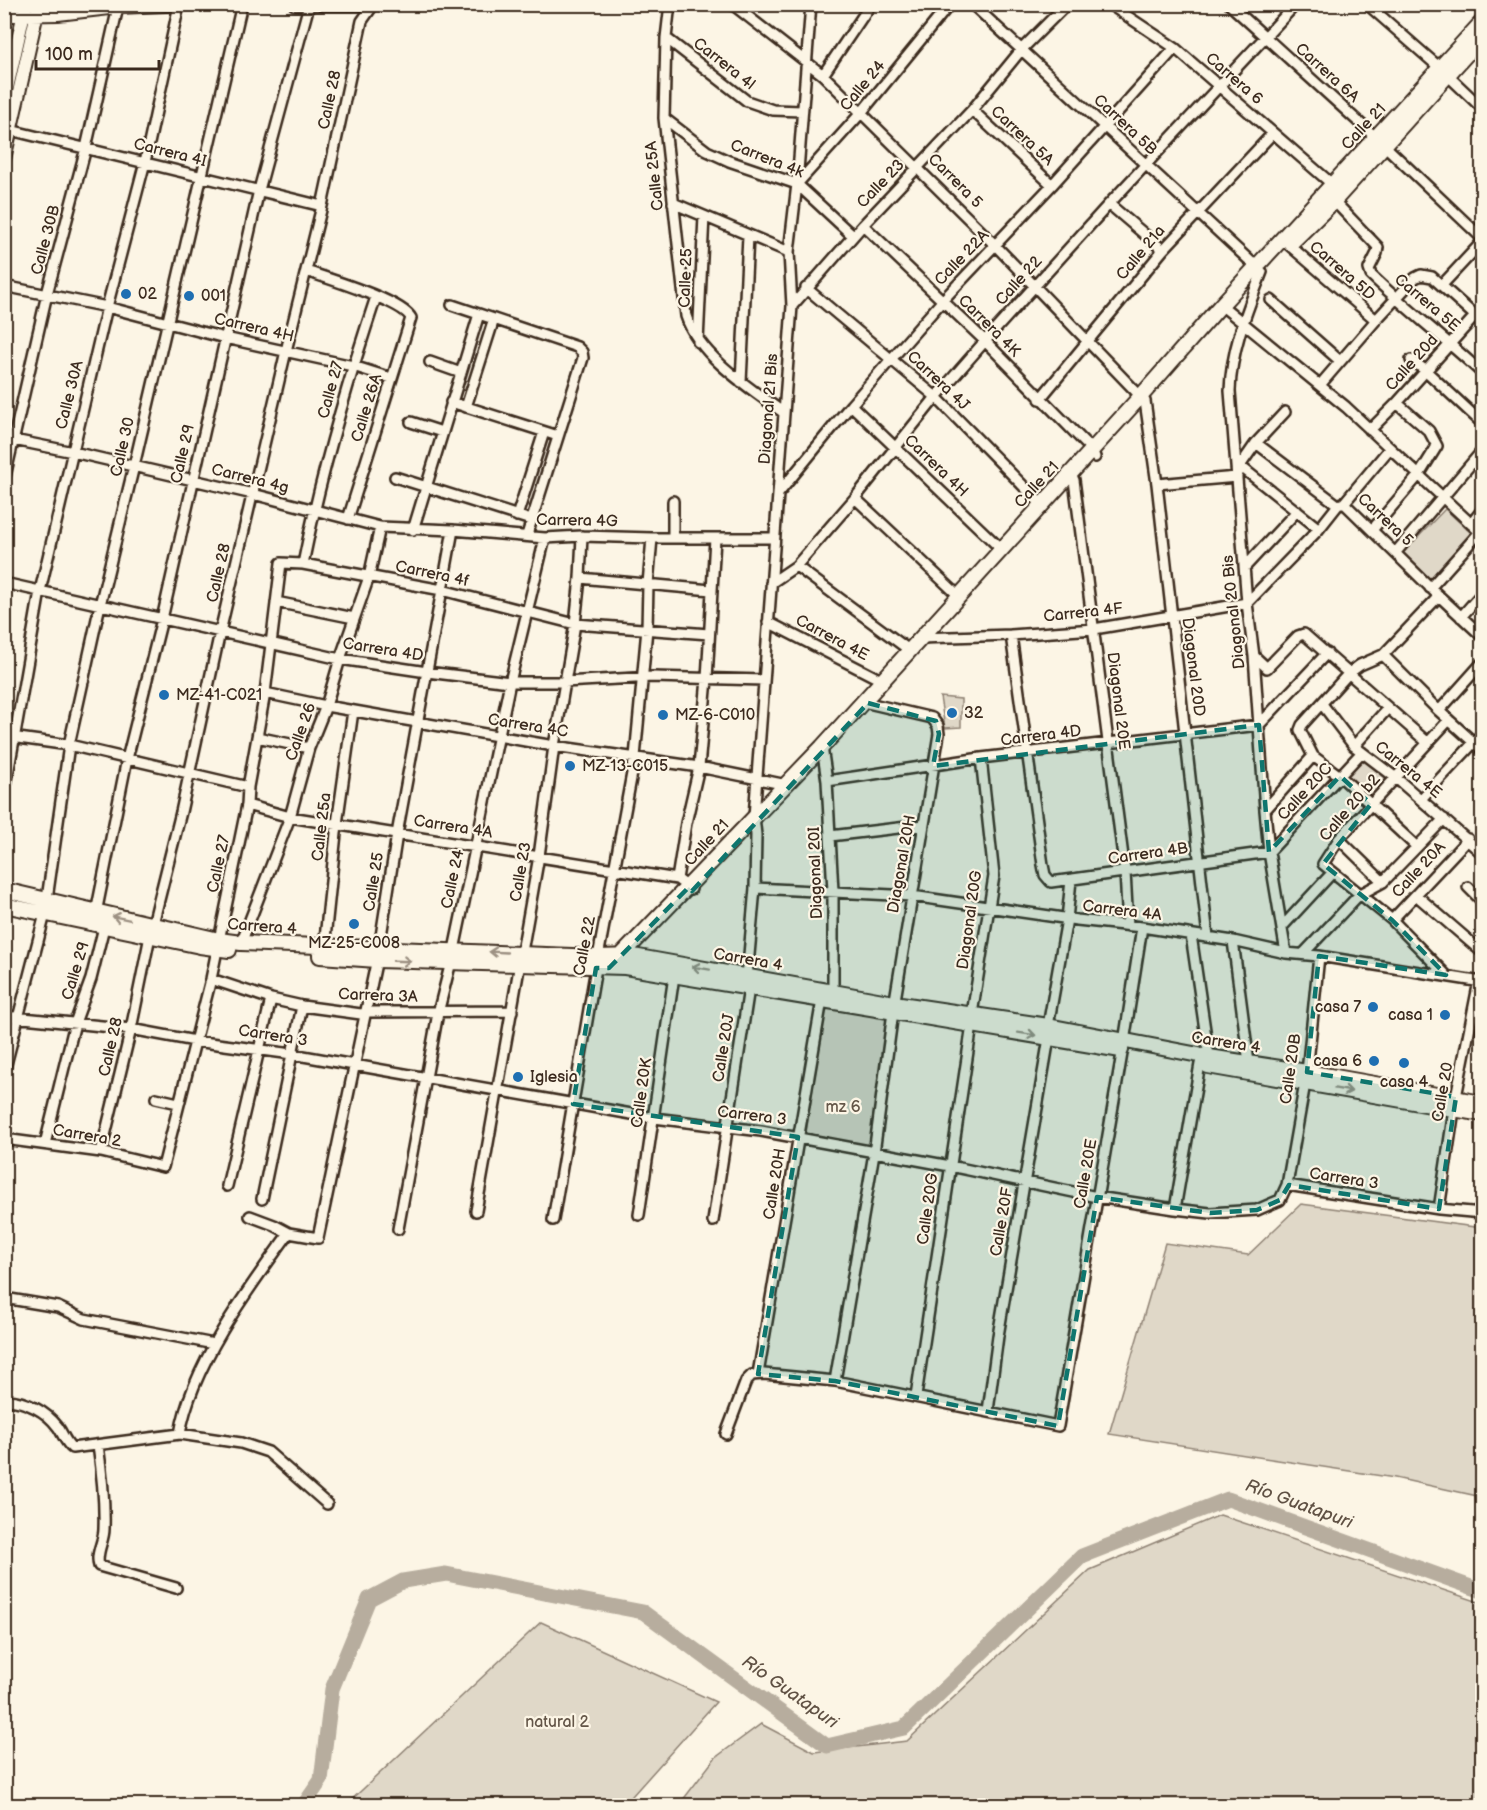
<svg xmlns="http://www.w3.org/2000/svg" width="1487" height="1810" font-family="'Balsamiq Sans',sans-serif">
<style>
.green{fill:#e0d8c8;stroke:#8e8173;stroke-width:1.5}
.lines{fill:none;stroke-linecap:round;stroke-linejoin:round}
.river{stroke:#b7ad9e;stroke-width:15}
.minor-casing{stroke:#3b2a1e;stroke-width:14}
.tertiary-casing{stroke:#3b2a1e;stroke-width:16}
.secondary-casing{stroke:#3b2a1e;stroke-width:18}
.minor{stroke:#fcf5e5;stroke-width:9}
.tertiary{stroke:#fcf5e5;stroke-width:12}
.secondary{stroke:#fcf5e5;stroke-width:14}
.oneway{stroke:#9c9082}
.marked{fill:#0f766e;fill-opacity:0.2;stroke:#0f766e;stroke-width:4.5;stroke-dasharray:12 8;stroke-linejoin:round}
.poi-dot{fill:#1f6fb2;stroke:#fcf5e5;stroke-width:2}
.labels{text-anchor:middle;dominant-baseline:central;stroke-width:4.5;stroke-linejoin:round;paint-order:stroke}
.street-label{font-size:16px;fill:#3b2a1e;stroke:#fcf5e5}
.poi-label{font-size:16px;fill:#3b2a1e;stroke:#fcf5e5;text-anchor:start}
.park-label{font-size:16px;fill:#645648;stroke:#fcf5e5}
.water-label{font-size:18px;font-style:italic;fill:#605144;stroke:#fcf5e5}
</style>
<rect width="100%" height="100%" fill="#fcf5e5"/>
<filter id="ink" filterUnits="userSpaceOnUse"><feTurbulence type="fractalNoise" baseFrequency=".0167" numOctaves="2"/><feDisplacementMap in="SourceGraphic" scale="12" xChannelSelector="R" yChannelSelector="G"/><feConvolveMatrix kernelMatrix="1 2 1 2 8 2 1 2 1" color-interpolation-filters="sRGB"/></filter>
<g filter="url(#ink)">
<path class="green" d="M1445,509l27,25 -41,50 -29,-30z
M940,697l21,2v28l-16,1z
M1362,757l27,22 -19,21 -27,-24z
M826,1005l63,11 -19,130 -64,-13z
M1301,1204l181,24v269l-87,-19 -286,-44 56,-191 83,12z
M1220,1515l262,88v202h-803l36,-47 46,-34 53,28 93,-11 183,-171z
M541,1622l175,80 -92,103h-278z"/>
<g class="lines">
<path class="river" d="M303,1806l18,-26 11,-91 37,-90 34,-18 43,-7 197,38 184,134 77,-18 178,-172 146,-57 254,92"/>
<defs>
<path id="minor" d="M670,4l-4,34 -2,80 22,198c13,40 65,73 98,97
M732,4l91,71 172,170 150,156 12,83 51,453
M972,4l290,268c-15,39 -31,77 -32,119l17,212 7,53 11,154 4,42 17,101
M1109,4l66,44 158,137
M1229,4l155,141 98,93
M1367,4l73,64 42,40
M666,38l81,63 26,9 29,1
M823,75l48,-71
M972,110l80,75
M664,118l43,33 22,10 68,23 56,52
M10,130l312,76
M797,184l64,-71 89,-109
M1334,201l44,46 -1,6 -8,16 2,6c35,34 75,64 111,98
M673,203l116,49
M1109,204l54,46
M863,225l122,116 107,109 3,7
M1289,245l87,75
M306,271c20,7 97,30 105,47l-63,201
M1442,285l40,-43
M4,286l103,21 118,31 128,28 38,12
M806,288l130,109 105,107
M1271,300l69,61
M452,305l125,42 5,5 1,6 -56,177
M1221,305l125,102 136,127
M792,306l71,-81 109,-115 50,-61 45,-45
M698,342l6,-126
M1411,360l14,10 57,53
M430,362l31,11
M741,382l7,-146
M1320,385l56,-65 39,-42 6,-3 11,2 50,45
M1040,399l123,-149 110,-117
M451,402l107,34
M851,405l150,144
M466,407l28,-88
M411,422l31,10
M1370,430l27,-27 79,-88
M4,438l69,14 180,42 127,33 73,3 92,8 37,-2 70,2h122
M1256,443l82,62 6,-2 95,93 43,40
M1240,466l16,-23 29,-31
M1238,474l2,-8 79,63
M395,477l136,43
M1074,480l51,392 3,54
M4,481l43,-187 39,-146 32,-141
M1157,484l80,-7
M778,494l73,-89 92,-105 109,-115 123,-137
M855,498l104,98
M673,501v36
M1344,503l46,-55
M517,516l27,-84
M1471,524l11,-14
M413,530l66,-216
M1372,530l47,-55 18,-29 -8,-15 -32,-28
M1396,552l86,-101
M303,564c18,-91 44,-180 73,-267
M796,566l113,84
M1245,567l52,-56
M580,578l131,12
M4,583l336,76 87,13 83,10h54l89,-5 111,3
M771,583l25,-17 59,-68 81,-101 49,-56 124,-137 187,-200
M1430,588l50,-56
M276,602l78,16
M1461,617l21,-24
M768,622l113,58
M1011,635l32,230 2,10 6,7 218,-30 93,-100
M920,638l91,-3 83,-6 153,-26 72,-74 19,-24
M1383,655l56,56 43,39
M1254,656l13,12 31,-32 6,-2 123,108
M265,693l61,13 228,40 145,21 88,18
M1322,704l32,42 42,32 86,75
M1439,711l43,-48
M4,736l65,9 179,42
M257,737l52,11
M1354,746l34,-38
M822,747l5,34 6,110v101
M827,781l154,-23 278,-33 68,-72
M4,797l36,-206 67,-284 38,-145 34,-157
M1421,799l61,-65
M247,805l43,12 387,62 14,10
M1265,810l48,-54
M830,836l94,-11
M1339,839l44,43
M1417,847l-77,-71 -27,-20 -13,-26 2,-5 47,-52 11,-8 23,-10 56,-59
M677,879l9,-56 13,-56 8,-88 8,-141
M1468,887l14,14
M755,888l157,8 165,24 65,7 91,14 53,12 33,3 163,26
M1416,895l66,57
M47,899l22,-154 31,-140 34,-139 108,-462
M96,913l31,-154 35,-140 97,-429 50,-185
M1392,920l76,-81
M1282,927l51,-55
M1191,935l18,122
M1233,941l16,122
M241,943l49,-126 19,-69 17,-42 14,-47 29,-82 11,-50
M324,948l13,-124 16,-113
M1303,954l56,-59 24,-13 61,-63
M1446,975l-54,-55 -69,-56 16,-25 110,-119
M747,977l8,-89 1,-53 -2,-18 38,-511 -3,-54 8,-68 14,-180
M211,979l60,20 31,7 59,8 6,-2 145,-1
M972,1014l22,-138 -13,-118
M4,1016l127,13 64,12 97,13 362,64 107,13 189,35 147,31 78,12 35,4 47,-3 23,-10 7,-15 152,24 43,4
M1048,1026l19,-107 4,-39
M4,1072l41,-158
M156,1098l22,5
M4,1139l97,13 62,15 48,-188 36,-174 1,-18 17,-94 16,-130 22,1 139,26 133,34 134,10
M45,1144l30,-121 16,-44 13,-52
M101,1152l30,-123 19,-93 31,-124 39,-180 66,-281 36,-145 40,-185 12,-17
M1287,1185l20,-113 12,-116
M227,1186l44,-187
M262,1199l40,-193
M1175,1209l25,-145
M1439,1209l17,-112 23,-116
M476,1211l63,-355 15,-110 21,-122 5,-46 2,-42
M639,1215l35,-239
M250,1216l24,9 15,8 29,5 61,-289 18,-115 56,-304
M553,1220l43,-252 39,-211 12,-128 1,-45 4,-46
M713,1221l36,-233
M398,1229l40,-216 16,-63 56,-268 35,-144
M4,1298l54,9 26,12 130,25
M758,1374l64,-374
M835,1381l39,-228 19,-141 46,-278 -1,-8 -6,-8 -64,-15
M916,1396l56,-371
M4,1402l3,-2c19,1 39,11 51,27 5,7 7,15 14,21l108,-14 61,9 27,9 59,52
M988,1411l10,-75 51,-298
M180,1434c11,-68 68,-145 109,-201
M726,1434l20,-53 6,-6 12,-1 71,7 223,45 66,-384 18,-115
M98,1445c4,28 7,56 6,84 0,13 -9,24 -5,37l77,22"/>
<path id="tertiary" d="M295,4h97
M4,15l54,-1 60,-7 71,-3
M4,101l22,-97
M4,159l35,-155"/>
<path id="secondary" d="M1292,242l42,-41 148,-164
M4,890l215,50 22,3 357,14 35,-1 261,47 154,23 161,31 98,15 175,31
M4,905l196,41 29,4
M320,956l57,4 248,7 496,83
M617,960l205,-213 319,-351 80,-91 261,-283
M1208,1066l274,48"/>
</defs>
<use href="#minor" class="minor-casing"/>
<use href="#tertiary" class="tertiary-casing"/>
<use href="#secondary" class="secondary-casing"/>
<use href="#minor" class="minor"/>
<use href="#tertiary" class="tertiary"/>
<use href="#secondary" class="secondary"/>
</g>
<defs><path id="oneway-shaft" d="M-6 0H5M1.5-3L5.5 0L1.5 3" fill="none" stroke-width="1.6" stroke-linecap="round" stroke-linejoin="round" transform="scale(1.5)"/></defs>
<g class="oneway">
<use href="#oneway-shaft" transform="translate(121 918) rotate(-168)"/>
<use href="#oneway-shaft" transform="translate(498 952) rotate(-177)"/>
<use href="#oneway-shaft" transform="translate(402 961) rotate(2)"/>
<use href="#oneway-shaft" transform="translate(701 968) rotate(-170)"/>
<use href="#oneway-shaft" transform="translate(1027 1034) rotate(9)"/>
<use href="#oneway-shaft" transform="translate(1343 1090) rotate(10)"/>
</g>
</g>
<path class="marked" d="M868,703l68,18 3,13 -6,32 326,-41 10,127 71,-76 31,28 -48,60 69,56 54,55 -127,-19 -12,116 149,25 -17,112 -150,-24 -9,15 -23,10 -47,3 -113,-16 -39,229 -223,-45 -77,-7 40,-237 -225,-33 23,-136h13l80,-81 3,4z"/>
<g class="poi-dot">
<circle cx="126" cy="294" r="6"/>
<circle cx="189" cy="296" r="6"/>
<circle cx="164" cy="695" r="6"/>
<circle cx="952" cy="713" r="6"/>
<circle cx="663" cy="715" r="6"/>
<circle cx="570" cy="766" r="6"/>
<circle cx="354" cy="924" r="6"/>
<circle cx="1373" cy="1007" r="6"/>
<circle cx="1445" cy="1015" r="6"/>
<circle cx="1374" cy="1061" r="6"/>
<circle cx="1404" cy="1063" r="6"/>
<circle cx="518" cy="1077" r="6"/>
</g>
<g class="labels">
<g class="street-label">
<text transform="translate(724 64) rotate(38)">Carrera 4l</text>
<text transform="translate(1327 73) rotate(42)">Carrera 6A</text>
<text transform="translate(1234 79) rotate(41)">Carrera 6</text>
<text transform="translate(863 86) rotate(-50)">Calle 24</text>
<text transform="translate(330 100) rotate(-78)">Calle 28</text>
<text transform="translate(1125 125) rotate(43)">Carrera 5B</text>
<text transform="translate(1364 127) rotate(-47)">Calle 21</text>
<text transform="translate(1022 136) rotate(43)">Carrera 5A</text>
<text transform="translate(170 153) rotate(14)">Carrera 4I</text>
<text transform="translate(767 159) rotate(22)">Carrera 4k</text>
<text transform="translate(655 176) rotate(-96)">Calle 25A</text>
<text transform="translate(955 181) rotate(45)">Carrera 5</text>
<text transform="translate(881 184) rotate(-46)">Calle 23</text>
<text transform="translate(46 240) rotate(-75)">Calle 30B</text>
<text transform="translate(1141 253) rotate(-50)">Calle 21a</text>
<text transform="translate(962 258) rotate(-46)">Calle 22A</text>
<text transform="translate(1342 271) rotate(41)">Carrera 5D</text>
<text transform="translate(686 278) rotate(-88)">Calle 25</text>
<text transform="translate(1019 281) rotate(-48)">Calle 22</text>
<text transform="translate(1427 303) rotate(40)">Carrera 5E</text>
<text transform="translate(989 326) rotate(45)">Carrera 4K</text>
<text transform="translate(254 328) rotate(13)">Carrera 4H</text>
<text transform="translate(1412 363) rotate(-48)">Calle 20d</text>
<text transform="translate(938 381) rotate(43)">Carrera 4J</text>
<text transform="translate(331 390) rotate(-75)">Calle 27</text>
<text transform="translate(70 395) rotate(-76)">Calle 30A</text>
<text transform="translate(367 408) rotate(-73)">Calle 26A</text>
<text transform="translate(769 409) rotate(-86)">Diagonal 21 Bis</text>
<text transform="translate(123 447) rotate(-77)">Calle 30</text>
<text transform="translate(183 454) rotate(-77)">Calle 29</text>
<text transform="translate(936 466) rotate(44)">Carrera 4H</text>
<text transform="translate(250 479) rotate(14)">Carrera 4g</text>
<text transform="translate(1037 485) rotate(-47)">Calle 21</text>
<text transform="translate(1385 520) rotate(43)">Carrera 5</text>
<text transform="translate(577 521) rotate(1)">Carrera 4G</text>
<text transform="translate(219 573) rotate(-77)">Calle 28</text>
<text transform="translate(432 574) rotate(12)">Carrera 4f</text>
<text transform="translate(1234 612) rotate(-96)">Diagonal 20 Bis</text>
<text transform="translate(1083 613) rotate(-6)">Carrera 4F</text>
<text transform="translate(832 638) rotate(28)">Carrera 4E</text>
<text transform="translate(383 650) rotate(9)">Carrera 4D</text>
<text transform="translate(1193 667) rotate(83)">Diagonal 20D</text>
<text transform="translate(1118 701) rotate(83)">Diagonal 20E</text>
<text transform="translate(528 726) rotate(9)">Carrera 4C</text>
<text transform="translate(301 732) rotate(-70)">Calle 26</text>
<text transform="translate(1041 736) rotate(-7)">Carrera 4D</text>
<text transform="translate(1408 770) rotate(39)">Carrera 4E</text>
<text transform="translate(1305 792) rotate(-47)">Calle 20C</text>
<text transform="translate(1350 808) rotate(-49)">Calle 20 b2</text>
<text transform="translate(322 827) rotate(-83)">Calle 25a</text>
<text transform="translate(453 827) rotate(9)">Carrera 4A</text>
<text transform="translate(707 843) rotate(-47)">Calle 21</text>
<text transform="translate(1148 854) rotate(-8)">Carrera 4B</text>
<text transform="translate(219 864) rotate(-78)">Calle 27</text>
<text transform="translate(902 864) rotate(-80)">Diagonal 20H</text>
<text transform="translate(1419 870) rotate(-47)">Calle 20A</text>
<text transform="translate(521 872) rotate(-80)">Calle 23</text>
<text transform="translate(816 873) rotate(-92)">Diagonal 20I</text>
<text transform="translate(453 879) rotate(-78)">Calle 24</text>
<text transform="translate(374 882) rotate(-81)">Calle 25</text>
<text transform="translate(1122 911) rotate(7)">Carrera 4A</text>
<text transform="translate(970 920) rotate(-82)">Diagonal 20G</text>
<text transform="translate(262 927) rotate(4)">Carrera 4</text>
<text transform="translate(585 946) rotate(-79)">Calle 22</text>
<text transform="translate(748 960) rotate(10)">Carrera 4</text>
<text transform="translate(76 971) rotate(-73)">Calle 29</text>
<text transform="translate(378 996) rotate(2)">Carrera 3A</text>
<text transform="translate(273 1036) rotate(9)">Carrera 3</text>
<text transform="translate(1226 1043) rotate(9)">Carrera 4</text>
<text transform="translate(111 1047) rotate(-77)">Calle 28</text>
<text transform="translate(724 1048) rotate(-81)">Calle 20J</text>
<text transform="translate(1291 1069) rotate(-82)">Calle 20B</text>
<text transform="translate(1443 1092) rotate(-80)">Calle 20</text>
<text transform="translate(642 1093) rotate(-82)">Calle 20K</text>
<text transform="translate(752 1116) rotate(7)">Carrera 3</text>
<text transform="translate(87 1136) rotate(10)">Carrera 2</text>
<text transform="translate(1086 1174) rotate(-80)">Calle 20E</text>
<text transform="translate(1344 1179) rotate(9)">Carrera 3</text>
<text transform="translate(775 1184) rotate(-81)">Calle 20H</text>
<text transform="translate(928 1209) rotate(-82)">Calle 20G</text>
<text transform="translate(1002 1222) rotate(-80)">Calle 20F</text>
</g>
<g class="poi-label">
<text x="138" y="294">02</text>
<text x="201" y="296">001</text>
<text x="176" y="695">MZ-41-C021</text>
<text x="964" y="713">32</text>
<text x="675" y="715">MZ-6-C010</text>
<text x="582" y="766">MZ-13-C015</text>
<text x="354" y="943" text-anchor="middle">MZ-25-C008</text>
<text x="1361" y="1007" text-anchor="end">casa 7</text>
<text x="1433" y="1015" text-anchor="end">casa 1</text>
<text x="1362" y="1061" text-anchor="end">casa 6</text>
<text x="530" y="1077">Iglesia</text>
<text x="1404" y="1082" text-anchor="middle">casa 4</text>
</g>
<g class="park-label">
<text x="843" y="1107">mz 6</text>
<text x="557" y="1722">natural 2</text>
</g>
<g class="water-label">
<text transform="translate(1299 1504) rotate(20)">Río Guatapuri</text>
<text transform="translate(790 1692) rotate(35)">Río Guatapuri</text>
</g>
</g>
<rect width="1487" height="1810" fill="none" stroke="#fcf5e5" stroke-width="24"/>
<rect x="12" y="12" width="1463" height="1786" fill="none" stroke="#3b2a1e" stroke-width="2" filter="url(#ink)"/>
<path d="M36 60v9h123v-9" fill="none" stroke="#3b2a1e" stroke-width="3"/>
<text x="45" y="60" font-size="18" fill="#3b2a1e" stroke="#fcf5e5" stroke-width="4.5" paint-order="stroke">100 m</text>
</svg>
